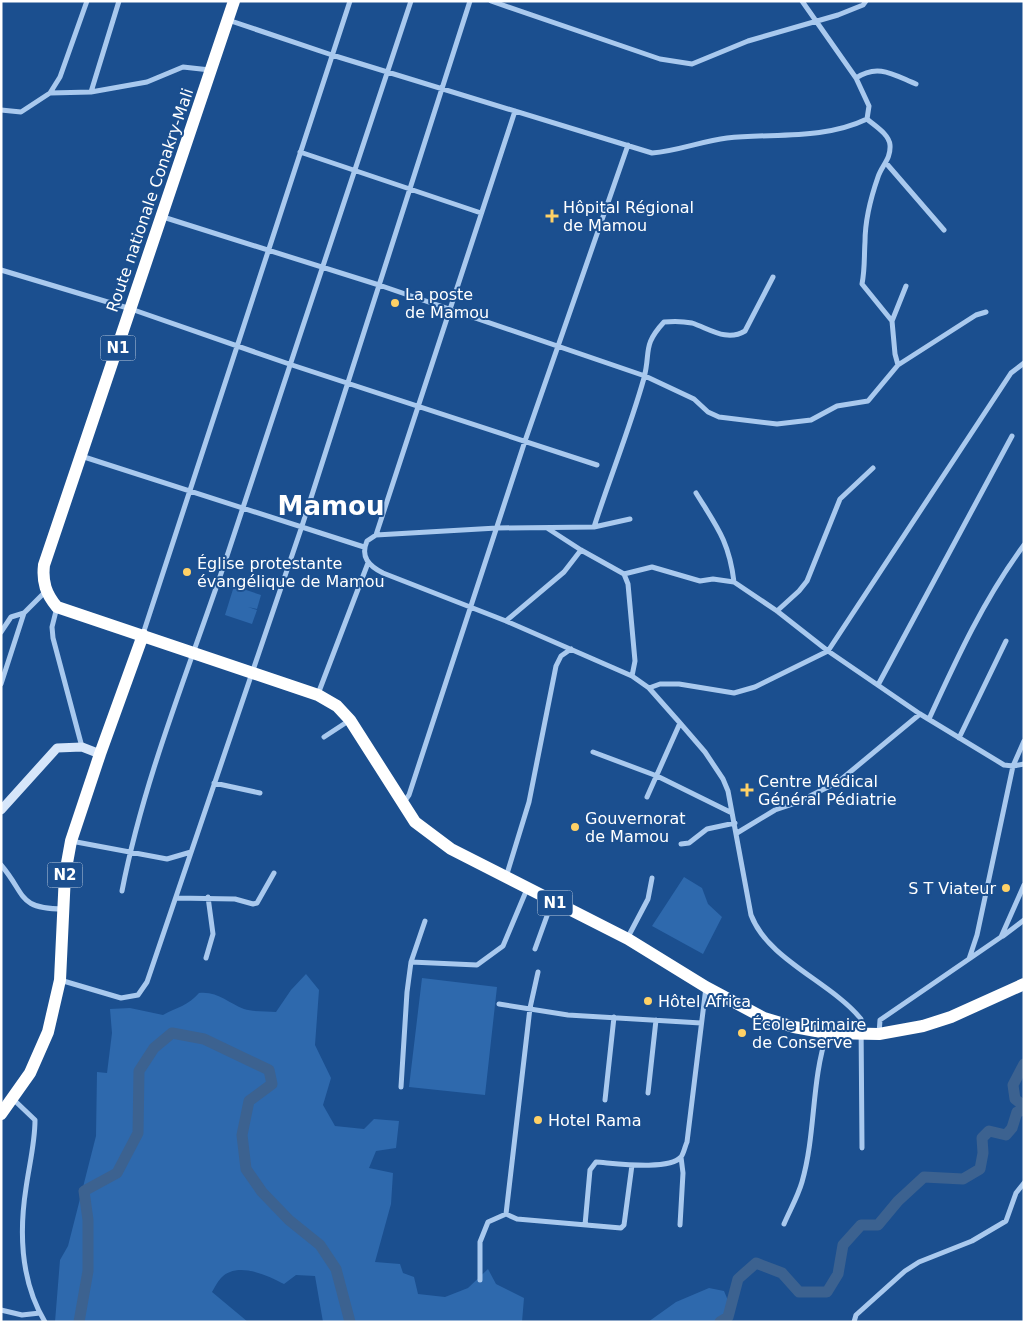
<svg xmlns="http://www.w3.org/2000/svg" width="1025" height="1323" font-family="'DejaVu Sans',sans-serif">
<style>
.green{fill:#2e69ad}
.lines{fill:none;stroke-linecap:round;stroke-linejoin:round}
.river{stroke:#3c6290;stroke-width:11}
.street{stroke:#a9c9ee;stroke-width:5}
.secondary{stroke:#d6e6fa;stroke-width:9}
.highway{stroke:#fff;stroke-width:12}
.poi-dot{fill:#ffd166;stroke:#1b4f8f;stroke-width:2}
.labels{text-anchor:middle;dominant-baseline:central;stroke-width:4;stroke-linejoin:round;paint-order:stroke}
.shield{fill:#1b4f8f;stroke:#bbcadd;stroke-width:1}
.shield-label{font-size:15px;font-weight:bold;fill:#fff}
.street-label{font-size:16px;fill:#fff;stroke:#1b4f8f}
.poi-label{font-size:16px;fill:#fff;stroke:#1b4f8f;text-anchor:start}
.town-label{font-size:26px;font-weight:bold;fill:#fff;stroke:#1b4f8f}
</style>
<rect width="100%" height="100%" fill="#1b4f8f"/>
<path class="green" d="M234,586l27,9 -4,14 -9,-2 9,3 -5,14 -27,-9z
M684,877l18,11 6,16 14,13 -19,37 -51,-28z
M306,974l13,16 -4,55 16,33 -8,27 12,21 29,3 10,-10 25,2 -3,27 -20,3 -7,17 24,5 -2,31 -16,58 25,2 3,9 11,4 4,17 27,3 23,-9 20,-19 8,15 28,14 -2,24h-199l-8,-46 -19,-1 -12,9c-17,-9 -47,-23 -63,-6 -4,4 -6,9 -9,14l36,30h-193l5,-62 8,-14 28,-110 1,-64 10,1 5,-40 -2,-24 20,-1 33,7c14,-8 25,-9 36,-22 19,-2 29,10 45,16 9,3 22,2 32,3l15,-22z
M422,978l75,9 -12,108 -76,-8z
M709,1288l15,3 8,19 -5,12h-79l28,-20z"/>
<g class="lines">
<path class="river" d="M1024,1064l-11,21 2,14 9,7
M79,1322l9,-51v-51l-4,-29 33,-18 21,-40 1,-62 15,-23 18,-15 32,6 65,31 3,14 -23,17 -7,34 4,34 16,23 27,28 31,25 16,24 14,53
M720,1322l8,-5 10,-38 18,-16 26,10 17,19h28l11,-18 5,-29 18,-20h17l20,-24 26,-24 39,2 17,-10 3,-16 -1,-15 7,-7 17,4 6,-7 5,-16 7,-2"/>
<path class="street" d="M491,1l169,58 32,5 56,-23 90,-26 25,-10 3,-4
M228,20l104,35 320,98c26,-2 50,-12 75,-15 47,-5 96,2 140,-19l2,-13 -13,-28 -54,-77
M856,78c22,-15 38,-3 60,6
M91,92l28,-91
M50,93l41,-1 56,-10 36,-15 27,3
M1,110l20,2 29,-19 10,-16 27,-76
M867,119c8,7 22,15 23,26 1,14 -8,20 -12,32 -7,20 -13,43 -13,65 -1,15 0,27 -3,42l30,37
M300,152l181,61
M886,163l58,67
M163,217l216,68 266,91 49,23 14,13 11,5 58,7 34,-4 26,-14 31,-5 30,-36 78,-50 10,-3
M1,270l130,39 161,56 305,100
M898,365l-3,-11 -3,-33 14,-35
M81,456l283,91
M696,493c21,34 33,48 38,89l43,29 51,40 92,63 84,51 9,1 11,-2
M630,519l-36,8 -97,1 -121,7 -9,6c-7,16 2,25 16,32l123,48 126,55 17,12 31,35 25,29 18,27 5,12 23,124c17,45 80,67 110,104l1,129
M594,527c16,-50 36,-99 50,-149 7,-27 -2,-32 20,-56 10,-1 18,-1 28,1 18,6 35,19 53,8l28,-54
M547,528l34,22 43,24 4,10 7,77 -3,15
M376,535l139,-424
M624,574l28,-7 48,14 13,-2 21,3
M57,607l-5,20 1,11 29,109
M777,611l22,-20 8,-10 33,-82 33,-31
M506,621l58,-49 17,-22
M1,632l10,-15 13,-4 22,-22
M143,634l207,-633
M1,684l23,-71
M878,685l134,-249
M649,688l11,-4h19l55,9 21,-6 73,-36 183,-278 13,-10
M318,694l50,-131
M929,719c28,-61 55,-120 95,-174
M324,737l26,-17
M959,738l47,-97
M593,752l64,24 75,37
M214,783l46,10
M647,797l33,-74
M404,802l5,-7 116,-354 103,-296
M737,833l38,-23 21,-7 42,-21 82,-68
M71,841l96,18 24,-7
M681,844l8,-1 18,-14 28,-6
M1,865c25,29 16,44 62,44
M506,877l23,-75 27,-136 5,-10 10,-7
M122,891c22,-113 67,-222 104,-332 62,-186 122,-372 185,-558
M176,898l59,1 18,5 4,-1 17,-30
M1003,936l21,-16
M628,937l20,-38 4,-21
M535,949l17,-47
M206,958l7,-24 -5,-37
M969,959l32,-22 23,-52
M411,962l66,3 26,-19 24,-57
M60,980l61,18 17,-3 9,-13 155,-456 168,-525
M499,1004l69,11 133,8
M879,1034l1,-14 89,-61 8,-24 36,-169 11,-25
M401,1087l6,-95 4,-30 14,-41
M648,1093l8,-73
M13,1099l22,21c0,23 -6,46 -9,68 -7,45 -5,94 19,134
M605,1100l9,-83
M506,1214l24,-206 8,-36
M784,1224c6,-14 14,-28 18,-42 14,-49 9,-101 25,-148
M585,1225l5,-55 6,-8c17,1 73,9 85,-5 3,-4 4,-11 6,-15l19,-155
M680,1225l3,-52 -2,-16
M480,1280v-38l8,-20 18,-8 11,5 104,9 3,-3 8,-60
M1,1310l21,5 18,-2
M854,1322l2,-7 49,-44 14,-9 53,-21 34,-20 10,-28 8,-10"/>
<path class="secondary" d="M1,810l56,-62 25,-1 18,7"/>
<path class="highway" d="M234,1l-190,564c-2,17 2,29 13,42l261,88 19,11 13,14 65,102 36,27 177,90 78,48 58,31 30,9 33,6 52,1 44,-8 28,-9 73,-33
M1,1114l29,-41 18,-41 12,-52 5,-106 6,-33 29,-87 43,-119"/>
</g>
<g class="poi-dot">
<path d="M549.5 208.5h5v5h5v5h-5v5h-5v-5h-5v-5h5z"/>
<circle cx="395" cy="303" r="5"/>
<circle cx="187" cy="572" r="5"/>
<path d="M744.5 782.5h5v5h5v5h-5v5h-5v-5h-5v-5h5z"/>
<circle cx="575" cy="827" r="5"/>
<circle cx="1006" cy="888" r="5"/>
<circle cx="648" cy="1001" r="5"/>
<circle cx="742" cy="1033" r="5"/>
<circle cx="538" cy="1120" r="5"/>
</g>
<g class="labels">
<g class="shield">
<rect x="100.5" y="335.5" width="35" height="25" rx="4"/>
<rect x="47.5" y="862.5" width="35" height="25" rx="4"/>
<rect x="537.5" y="890.5" width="35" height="25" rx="4"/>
</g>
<g class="shield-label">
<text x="118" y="348">N1</text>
<text x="65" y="875">N2</text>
<text x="555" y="903">N1</text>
</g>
<g class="street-label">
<text transform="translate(150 200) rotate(-71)">Route nationale Conakry-Mali</text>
</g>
<g class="poi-label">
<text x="563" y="207">Hôpital Régional<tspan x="563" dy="18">de Mamou</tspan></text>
<text x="405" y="294">La poste<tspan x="405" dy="18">de Mamou</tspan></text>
<text x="197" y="563">Église protestante<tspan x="197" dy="18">évangélique de Mamou</tspan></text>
<text x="758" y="781">Centre Médical<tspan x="758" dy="18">Général Pédiatrie</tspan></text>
<text x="585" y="818">Gouvernorat<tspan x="585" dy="18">de Mamou</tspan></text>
<text x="996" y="888" text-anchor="end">S T Viateur</text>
<text x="658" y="1001">Hôtel Africa</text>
<text x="752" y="1024">École Primaire<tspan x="752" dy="18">de Conserve</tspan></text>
<text x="548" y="1120">Hotel Rama</text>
</g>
<g class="town-label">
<text x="331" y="506">Mamou</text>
</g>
</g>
<rect width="1025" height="1323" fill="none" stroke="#ffffff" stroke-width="5"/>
</svg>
